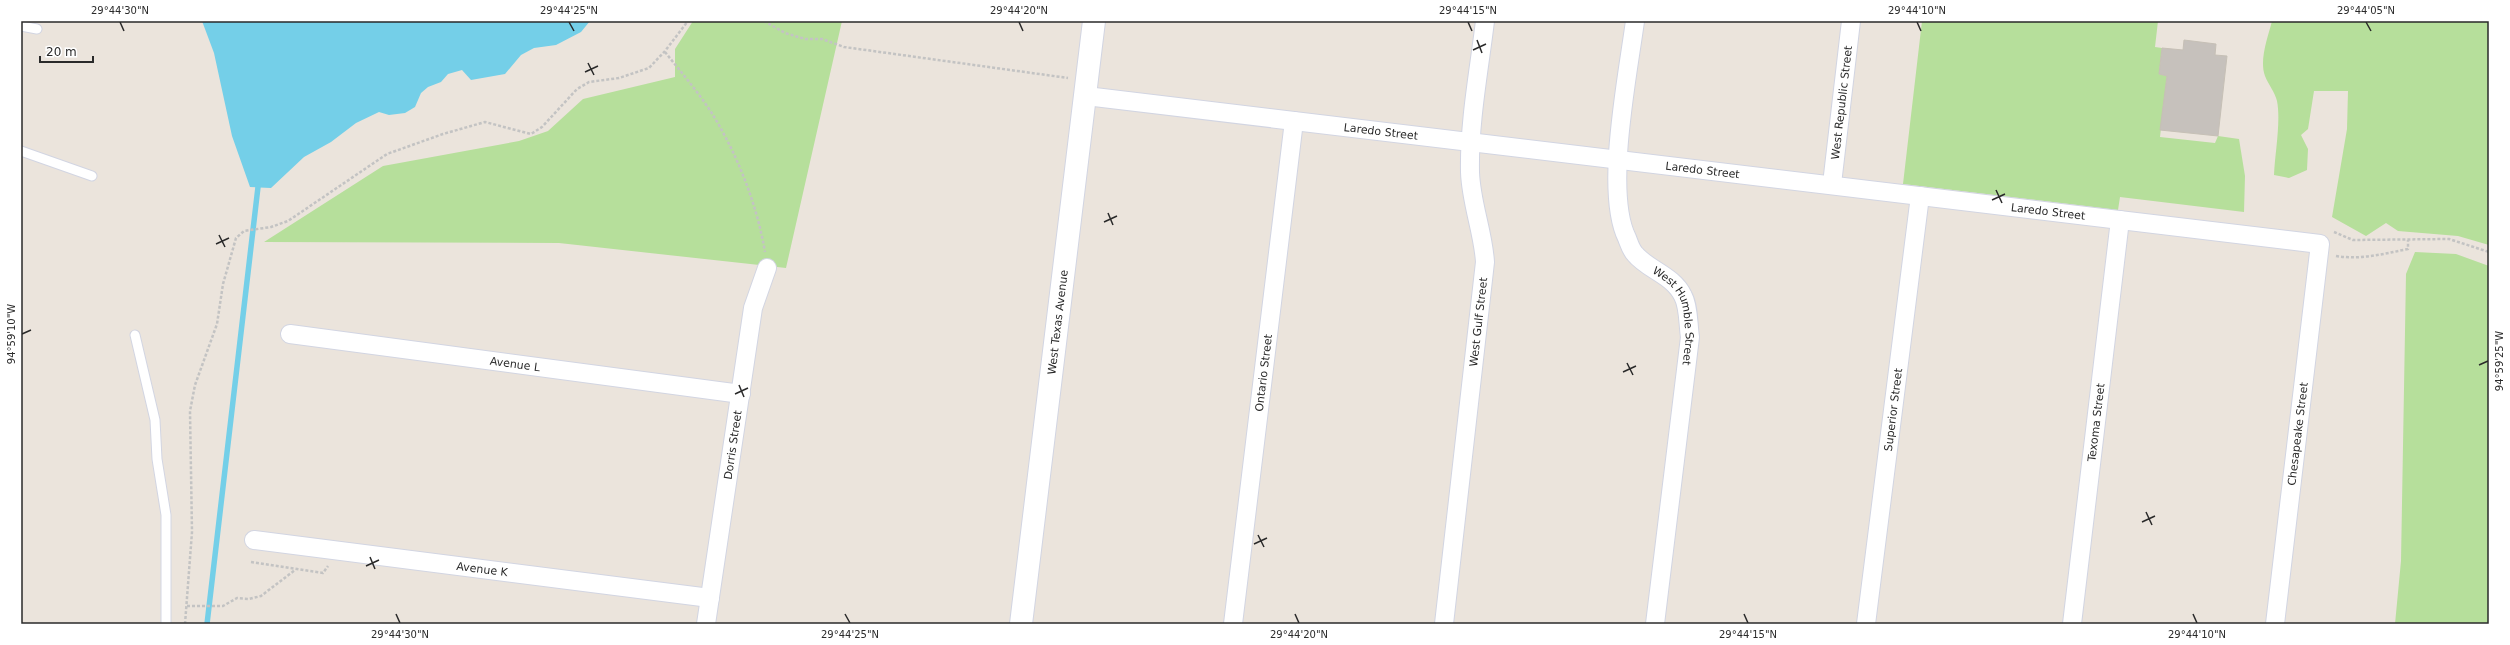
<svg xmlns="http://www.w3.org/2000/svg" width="2510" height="645" font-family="'DejaVu Sans',sans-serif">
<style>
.green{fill:#b6df9b}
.water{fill:#74cfe8}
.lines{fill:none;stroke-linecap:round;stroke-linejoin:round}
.stream{stroke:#74cfe8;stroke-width:5.5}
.building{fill:#c6c1bc;stroke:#c6c0b6}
.lane-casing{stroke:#d2d5e2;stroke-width:11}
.street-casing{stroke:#d2d5e2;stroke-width:20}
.secondary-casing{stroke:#d2d5e2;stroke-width:24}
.path{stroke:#c3c3c3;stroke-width:2.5;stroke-dasharray:3 2;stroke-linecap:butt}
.lane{stroke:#fff;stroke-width:9}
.street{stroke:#fff;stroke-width:18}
.secondary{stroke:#fff;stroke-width:22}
.ticks{fill:none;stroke:#2a2a2a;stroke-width:1.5}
.labels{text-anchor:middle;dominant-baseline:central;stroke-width:3.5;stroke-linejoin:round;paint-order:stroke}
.street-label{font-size:11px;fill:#2a2a2a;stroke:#fff}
.neatline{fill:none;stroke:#2a2a2a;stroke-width:1.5}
.ticks-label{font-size:10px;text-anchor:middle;fill:#2a2a2a}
</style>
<rect width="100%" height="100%" fill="#ebe4dc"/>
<path class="green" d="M693,21h149l-56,247 -227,-25 -295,-1 119,-76 136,-25 29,-10 35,-32 92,-22v-28z
M1922,21h236l-3,26 7,1 -3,26 8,2 -7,61 55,6 3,-7 21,3 6,37 -1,36 -124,-15 -2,13 -215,-26z
M2272,21h217v224l-31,-9 -60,-5 -12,-8 -20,13 -34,-19 15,-88 1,-38h-34l-6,38 -7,6 7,14 -1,21 -18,8 -15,-3c1,-22 7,-54 3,-74 -2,-9 -9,-17 -12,-25 -6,-16 3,-39 7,-55z
M2415,252l41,2 33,12v358h-94l6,-63 5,-287z"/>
<path class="water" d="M202,21h388l-9,11 -25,13 -22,3 -13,7 -16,19 -34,6 -9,-10 -14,4 -7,8 -13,5 -7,6 -6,14 -10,6 -16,2 -10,-3 -23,11 -25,19 -27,15 -33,31 -21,-1 -18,-51 -18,-83z"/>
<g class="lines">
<path class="stream" d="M207,624l51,-437"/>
</g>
<path class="building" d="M2184,40l32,4 -1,11 12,1 -9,80 -58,-6 7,-54 -8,-2 3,-26 21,2z"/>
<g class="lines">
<defs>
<path id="lane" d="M21,26l16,3
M21,151l71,25
M135,335l20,85 2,39 9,56v109"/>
<g id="street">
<path id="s1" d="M1635,21c-7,53 -31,171 -8,217 2,5 4,12 8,16 13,16 38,21 48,42 6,11 5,29 7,41l-35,287"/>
<path id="s2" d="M1086,96l1234,148 -45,380"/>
<path id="s3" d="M1832,184l19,-163"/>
<path id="s4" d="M290,334l451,60"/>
<path id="s5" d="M254,540l456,58"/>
<path id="s6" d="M706,624l47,-316 14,-40"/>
<path id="s7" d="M1233,624l61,-503"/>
<path id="s8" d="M1444,624l41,-362c-2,-31 -14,-59 -15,-90 -1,-50 9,-101 15,-151"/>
<path id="s9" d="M1866,624l54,-428"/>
<path id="s10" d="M2072,624l48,-404"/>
</g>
<g id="secondary">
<path id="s11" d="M1021,624l73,-603"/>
</g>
</defs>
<use href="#lane" class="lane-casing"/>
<use href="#street" class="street-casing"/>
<use href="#secondary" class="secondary-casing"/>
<path class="path" d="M764,21l21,12 20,6h17l22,8 224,31
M665,52c16,20 34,41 48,63 25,41 44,90 52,137
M2334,232l19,8 96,-1 40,13
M2336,256c25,4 47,-2 72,-7v-9
M251,562l72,11 5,-7
M187,606h36l14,-8 12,1 12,-3 34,-26
M185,624l7,-92 -2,-121 5,-26 22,-61 6,-40 13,-46 8,-7 27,-4 17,-6 99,-67 56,-20 42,-12 46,12 11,-7 35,-38 12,-7 30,-4 30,-10 16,-17 23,-30"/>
<use href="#lane" class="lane"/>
<use href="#street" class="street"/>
<use href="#secondary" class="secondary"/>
</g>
<path class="ticks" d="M120,22l4,9M569,22l5,9M1019,22l4,9M1468,22l4,9M1917,22l4,9M2366,22l5,9M1477,40l5,13M1473,50l13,-6M588,63l6,12M585,72l13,-6M1996,190l6,13M1992,200l13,-6M1108,213l5,12M1104,222l13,-6M219,235l6,12M216,244l13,-6M22,334l9,-4M1627,363l6,12M2479,365l9,-4M1623,372l13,-6M739,385l5,12M735,394l13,-6M2146,512l6,13M2142,522l13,-6M1258,535l6,12M1254,544l13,-6M370,557l5,12M366,566l13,-6M396,614l4,9M845,614l5,9M1295,614l4,9M1744,614l4,9M2193,614l4,9"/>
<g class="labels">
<g class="street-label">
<text stroke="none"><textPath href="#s3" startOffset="82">West Republic Street</textPath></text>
<text stroke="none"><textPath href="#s2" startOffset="297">Laredo Street</textPath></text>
<text stroke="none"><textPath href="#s2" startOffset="621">Laredo Street</textPath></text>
<text stroke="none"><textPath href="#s2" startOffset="969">Laredo Street</textPath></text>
<text stroke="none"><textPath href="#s1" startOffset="317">West Humble Street</textPath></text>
<text stroke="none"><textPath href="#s8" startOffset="304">West Gulf Street</textPath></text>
<text stroke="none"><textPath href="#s11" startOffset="304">West Texas Avenue</textPath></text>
<text stroke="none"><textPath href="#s4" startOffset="227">Avenue L</textPath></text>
<text stroke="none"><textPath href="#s7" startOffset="253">Ontario Street</textPath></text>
<text stroke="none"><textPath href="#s9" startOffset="216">Superior Street</textPath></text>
<text stroke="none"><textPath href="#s10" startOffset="203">Texoma Street</textPath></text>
<text transform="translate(2298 434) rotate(-83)">Chesapeake Street</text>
<text stroke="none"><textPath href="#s6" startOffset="181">Dorris Street</textPath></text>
<text stroke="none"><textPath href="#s5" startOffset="230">Avenue K</textPath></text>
</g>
</g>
<rect width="2510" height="645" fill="none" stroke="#ffffff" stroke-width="44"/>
<path d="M40 56v6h53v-6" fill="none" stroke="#2a2a2a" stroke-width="2"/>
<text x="46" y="56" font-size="12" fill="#2a2a2a" stroke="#ffffff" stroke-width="3" paint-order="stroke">20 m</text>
<rect x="22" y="22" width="2466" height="601" class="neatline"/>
<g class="ticks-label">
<text x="120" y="14">29°44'30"N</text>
<text x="569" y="14">29°44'25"N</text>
<text x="1019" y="14">29°44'20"N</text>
<text x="1468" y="14">29°44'15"N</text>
<text x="1917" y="14">29°44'10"N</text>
<text x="2366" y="14">29°44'05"N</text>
<text transform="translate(11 334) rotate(-90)" y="4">94°59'10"W</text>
<text transform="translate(2499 361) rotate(-90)" y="4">94°59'25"W</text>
<text x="400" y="638">29°44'30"N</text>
<text x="850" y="638">29°44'25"N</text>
<text x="1299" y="638">29°44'20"N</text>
<text x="1748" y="638">29°44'15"N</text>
<text x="2197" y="638">29°44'10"N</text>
</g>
</svg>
